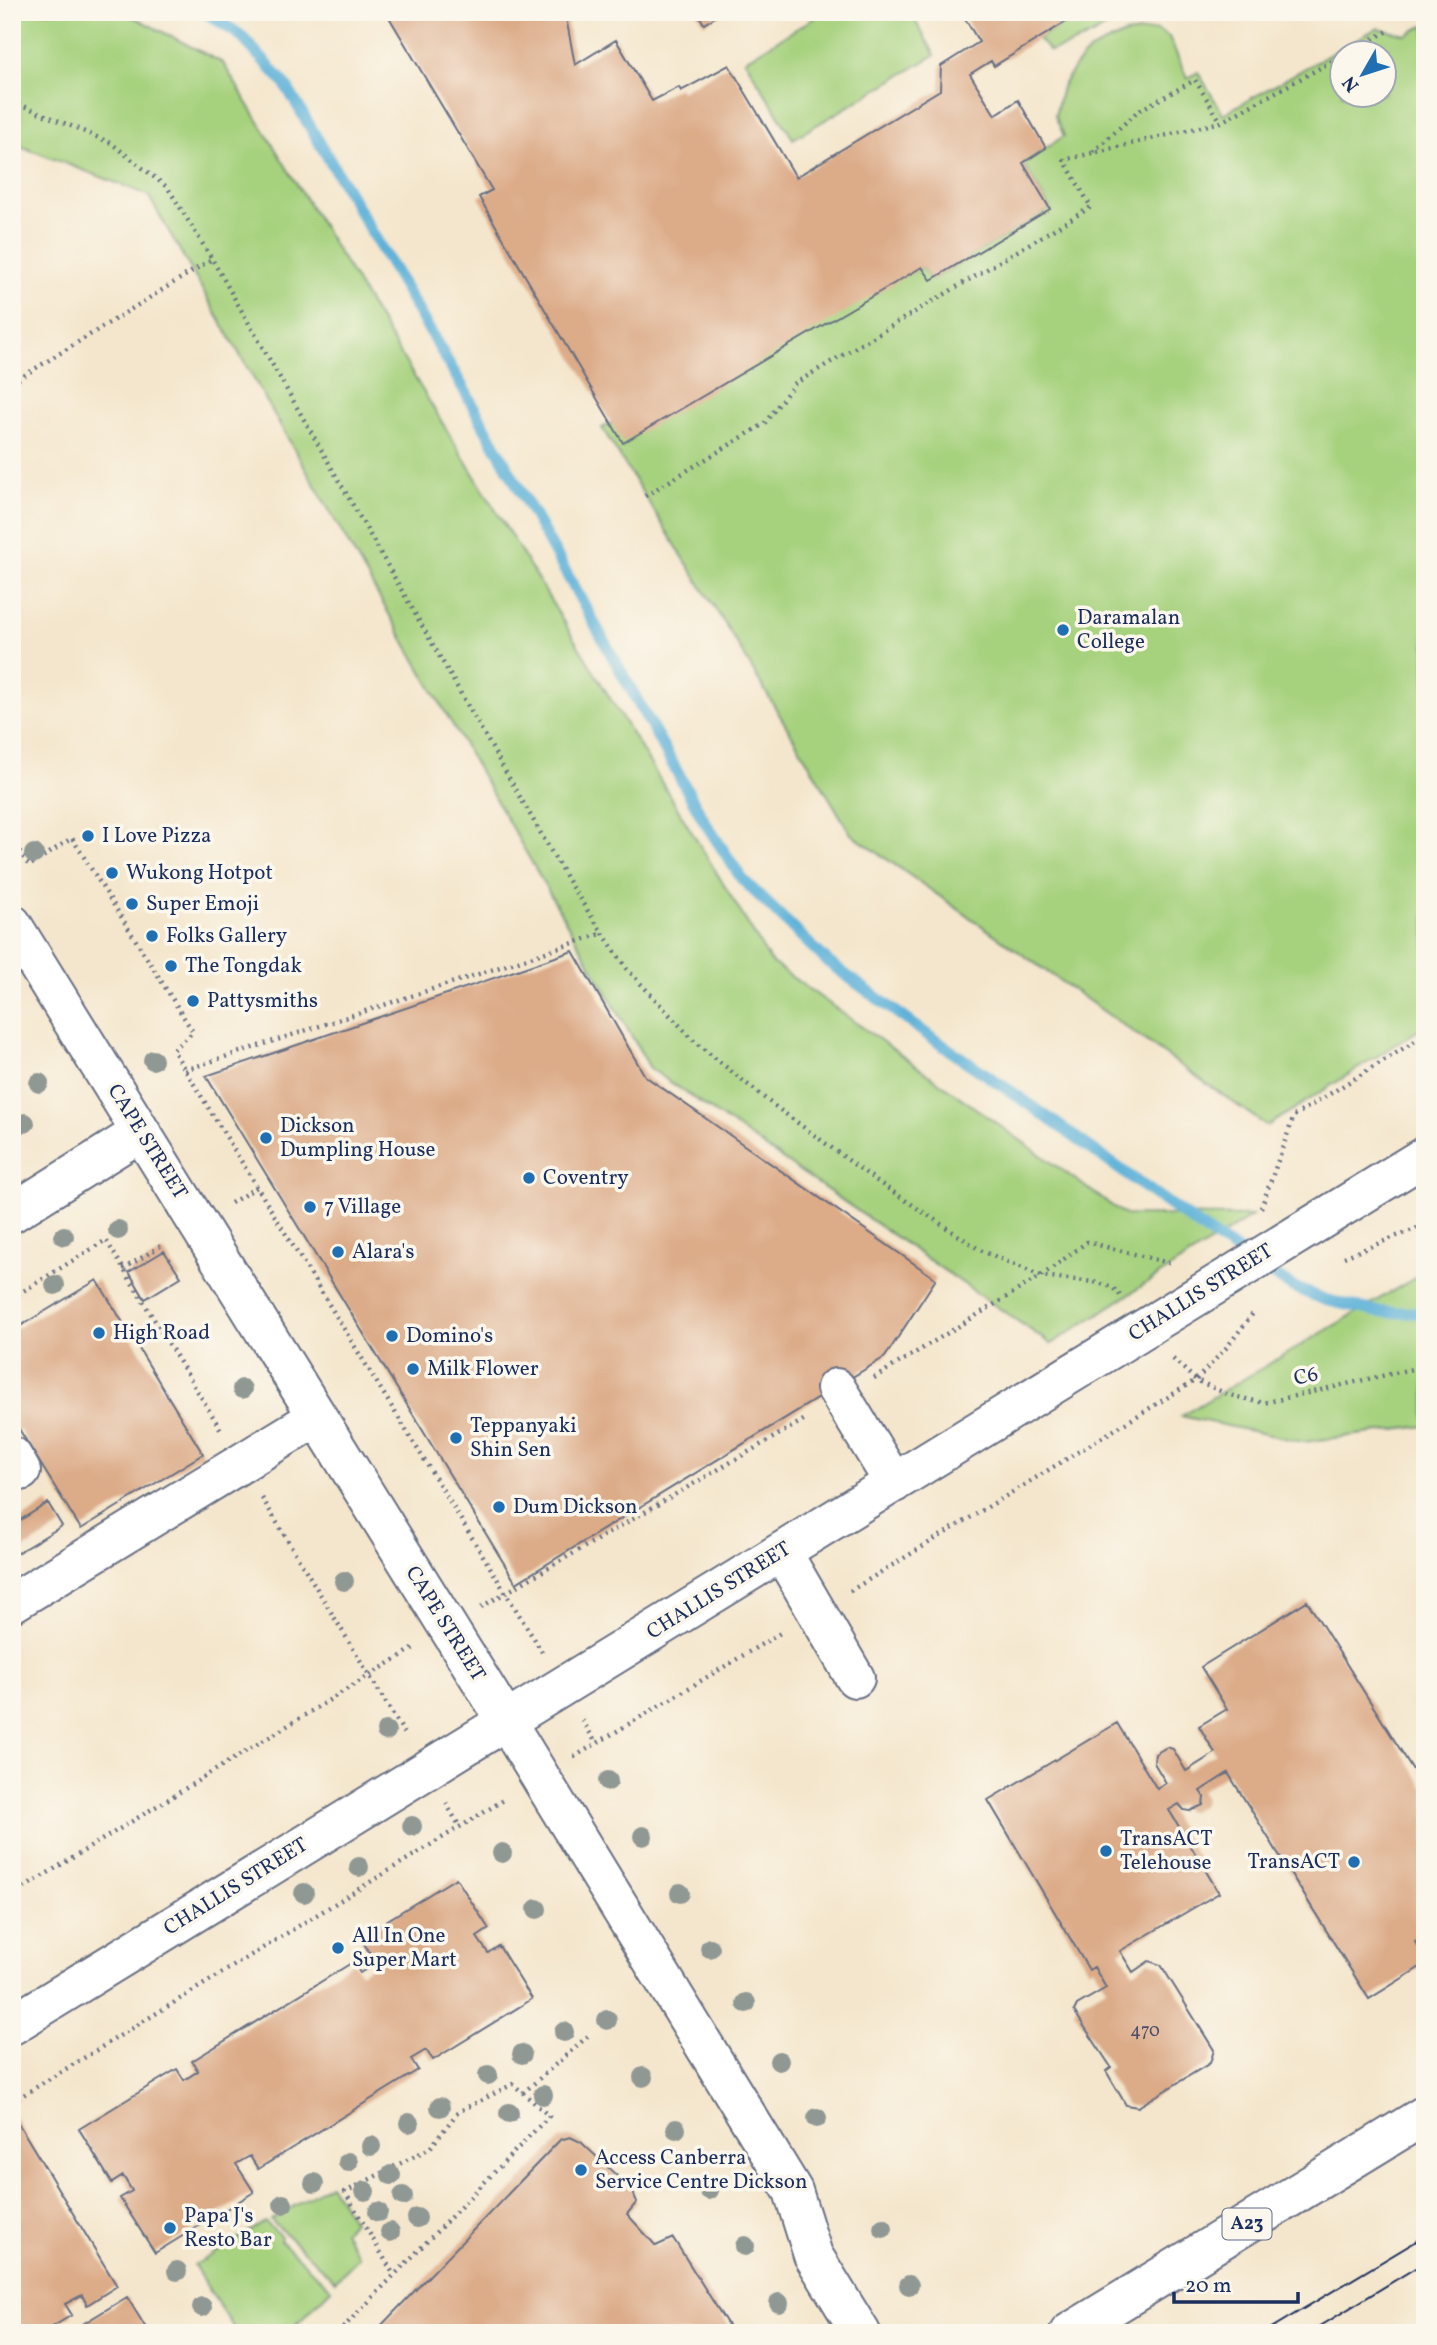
<svg xmlns="http://www.w3.org/2000/svg" width="1437" height="2345" font-family="Vollkorn,serif">
<style>
.green{fill:#a6d17d;stroke:#60806e;stroke-width:2;fill-rule:evenodd}
.lines{fill:none;stroke-linecap:round;stroke-linejoin:round}
.stream{stroke:#5cb0d8;stroke-width:12}
.building{fill:#dcab88}
.minor-casing{stroke:#676f84;stroke-width:42}
.highway-casing{stroke:#676f84;stroke-width:42}
.path{stroke:#676f84;stroke-width:4.5;stroke-dasharray:2 5;stroke-linecap:butt}
.minor{stroke:#fff;stroke-width:38}
.highway{stroke:#fff;stroke-width:38}
.tram{stroke:#1b2f5e;stroke-width:2}
.tree{fill:#909894}
.poi-dot{fill:#1f6fb2;stroke:#fbf7ec;stroke-width:2.5}
.labels{text-anchor:middle;dominant-baseline:central;stroke-width:7;stroke-linejoin:round;paint-order:stroke}
.number-label{font-size:18px;fill:#4b4e68}
.shield{fill:#fbf7ec;stroke:#5e6b89;stroke-width:2}
.shield-label{font-size:19px;font-weight:bold;fill:#1b2f5e}
.poi-label{font-size:21px;fill:#1b2f5e;stroke:#fbf7ec;text-anchor:start}
.street-label{font-size:21px;fill:#1b2f5e;stroke:#fbf7ec}
</style>
<rect width="100%" height="100%" fill="#fbf7ec"/>
<filter id="ink" filterUnits="userSpaceOnUse"><feTurbulence type="fractalNoise" baseFrequency=".0143" numOctaves="2"/><feDisplacementMap in="SourceGraphic" scale="14" xChannelSelector="R" yChannelSelector="G"/><feConvolveMatrix kernelMatrix="1 2 1 2 8 2 1 2 1" color-interpolation-filters="sRGB"/></filter>
<filter id="wash" filterUnits="userSpaceOnUse"><feTurbulence type="fractalNoise" baseFrequency=".00686" numOctaves="4" result="noise"/><feDisplacementMap in="SourceGraphic" scale="28" xChannelSelector="R" yChannelSelector="G"/><feGaussianBlur stdDeviation="1.57" result="paint"/><feColorMatrix in="noise" values="0 0 0 0 0 0 0 0 0 0 0 0 0 0 0 0 0 1.4 0 .05"/><feComposite in="paint" operator="in"/></filter>
<g filter="url(#wash)">
<rect width="100%" height="100%" fill="#f4e6cc"/>
<path class="green" d="M12,12h112l99,51 548,899 354,253 127,1 -201,128 -401,-276 -502,-873 -136,-52z
M824,12h86l25,43 -142,84 -48,-79z
M1082,12h45l-2,4c-23,14 -48,29 -75,35l-12,-12z
M1425,25v1001l-158,100 -416,-292 -121,-202 -128,-204 320,-161 9,13 119,-71 -27,-46 41,-27 -9,-20 7,-29 13,-21 15,-16 35,-16 32,-4 12,7 18,41 11,-6 25,42 154,-86 29,7zM1342,52h42v42h-42z
M1425,1272v154l-122,16 -122,-26z
M330,2184l23,37 -9,11 15,25 -24,24 -64,-61z
M265,2222l16,14 -1,4 51,49 -35,36 5,8h-64l-43,-67z"/>
<g class="lines">
<path class="stream" d="M205,12l35,23 45,49 177,302 244,438 36,55 86,83 101,74 90,61 190,136 84,54 33,13 53,12 46,1"/>
</g>
<g id="blocks">
<path class="building" d="M386,12h135l1,3 43,-3 10,53 41,-25 36,61 27,-14 2,4 48,-26 67,112 144,-87 1,-24 38,-24 -18,-30h121l-88,54 -3,-5 -21,13 25,41 23,-15 28,48 -23,15 27,46 -119,71 -9,-13 -299,176 -144,-246 13,-7z
M697,12h26l-19,12z
M573,951l72,125 291,203 -51,78 -369,226 -310,-507z
M164,1251l17,26 -36,22 -16,-27z
M97,1280l106,174 -122,75 -62,-100 -7,4v-102z
M48,1503l14,23 -50,30v-43l5,9z
M1307,1601l118,188v147l-10,6 10,15v7l-56,35 -141,-226 -28,18 4,6 -1,8 -13,6 -6,-1 -5,-6 -10,6 50,83 -99,58 13,21 16,-11 12,4 53,85 -4,13 -72,44 -12,-2 -20,-34 5,-4 -37,-56 3,-6 29,-17 -12,-21 -5,3 -101,-170 129,-77 40,66 9,-6 -12,-20 1,-9 12,-7 6,2 13,22 29,-18 -16,-27 28,-17 -26,-42z
M456,1878l33,51 -12,8 11,16 11,-7 33,53 -99,61 -7,-10 -15,9 7,11 -160,99 -8,-13 -14,8 18,28 -99,61 -35,-55 12,-7 -9,-15 -11,7 -33,-54 98,-60 7,11 14,-9 -6,-10 161,-99 7,11 16,-10 -16,-26z
M12,2113l105,173 -30,19 -5,-10 -17,9 7,11 -30,18h-30z
M570,2137l11,5 51,48 5,12 -10,12 29,32 17,-8 60,95h-359l186,-193z
M127,2297l22,36h-81z"/>
</g>
</g>
<g filter="url(#ink)">
<use href="#blocks" fill-opacity="0" stroke="#676f84" stroke-width="2"/>
<g class="lines">
<defs>
<path id="minor" d="M12,924l494,797 287,470 20,64 48,78
M12,1213l129,-81
M836,1388l58,95
M12,1456l9,15
M782,1552l73,126
M12,1603l305,-186
M12,2025l1413,-869"/>
<path id="highway" d="M1069,2333l356,-218"/>
</defs>
<use href="#minor" class="minor-casing"/>
<use href="#highway" class="highway-casing"/>
<path class="path" d="M1348,52l40,-21
M12,101l99,42 57,45 44,71 359,627 56,83 68,73 77,62 106,78 102,68 61,26 53,6 18,5 9,9
M1093,152l45,-41 57,-31 26,42
M12,383l200,-124
M645,496l119,-72 30,-40 297,-177 -27,-47 157,-38 121,-66
M12,839l17,27 43,-28 121,194 -20,18 369,602
M185,1070l419,-137
M231,1203l26,-16
M1261,1208l33,-92 131,-81
M1344,1257l81,-32
M123,1269l41,-25
M12,1298l94,-58 115,190
M1173,1359l23,21 33,15 35,8 161,-37
M874,1378l167,-102 46,-34 86,22
M262,1498l144,238
M850,1591l346,-211 31,-33 27,-35
M481,1607l326,-189
M582,1720l14,23
M574,1757l208,-125
M446,1803l14,24
M12,1895l402,-247
M523,2093l65,-57
M12,2102l495,-304
M338,2333l211,-217 -36,-32 -55,28 -28,36 -85,44 49,83"/>
<use href="#minor" class="minor"/>
<use href="#highway" class="highway"/>
<path class="tram" d="M1263,2333l162,-97
M1309,2333l116,-71"/>
</g>
<g class="tree">
<circle cx="34" cy="854" r="10"/>
<circle cx="153" cy="1060" r="10"/>
<circle cx="39" cy="1083" r="10"/>
<circle cx="25" cy="1123" r="10"/>
<circle cx="118" cy="1230" r="10"/>
<circle cx="64" cy="1236" r="10"/>
<circle cx="55" cy="1285" r="10"/>
<circle cx="242" cy="1389" r="10"/>
<circle cx="344" cy="1581" r="10"/>
<circle cx="386" cy="1731" r="10"/>
<circle cx="608" cy="1781" r="10"/>
<circle cx="412" cy="1826" r="10"/>
<circle cx="643" cy="1836" r="10"/>
<circle cx="502" cy="1853" r="10"/>
<circle cx="359" cy="1867" r="10"/>
<circle cx="304" cy="1893" r="10"/>
<circle cx="680" cy="1893" r="10"/>
<circle cx="537" cy="1909" r="10"/>
<circle cx="710" cy="1948" r="10"/>
<circle cx="746" cy="2003" r="10"/>
<circle cx="607" cy="2020" r="10"/>
<circle cx="564" cy="2032" r="10"/>
<circle cx="522" cy="2054" r="10"/>
<circle cx="779" cy="2061" r="10"/>
<circle cx="488" cy="2075" r="10"/>
<circle cx="643" cy="2077" r="10"/>
<circle cx="543" cy="2095" r="10"/>
<circle cx="440" cy="2107" r="10"/>
<circle cx="509" cy="2113" r="10"/>
<circle cx="817" cy="2118" r="10"/>
<circle cx="409" cy="2123" r="10"/>
<circle cx="676" cy="2129" r="10"/>
<circle cx="371" cy="2146" r="10"/>
<circle cx="348" cy="2162" r="10"/>
<circle cx="391" cy="2175" r="10"/>
<circle cx="314" cy="2183" r="10"/>
<circle cx="709" cy="2190" r="10"/>
<circle cx="365" cy="2191" r="10"/>
<circle cx="403" cy="2196" r="10"/>
<circle cx="283" cy="2204" r="10"/>
<circle cx="378" cy="2212" r="10"/>
<circle cx="417" cy="2218" r="10"/>
<circle cx="883" cy="2228" r="10"/>
<circle cx="390" cy="2232" r="10"/>
<circle cx="745" cy="2246" r="10"/>
<circle cx="177" cy="2271" r="10"/>
<circle cx="909" cy="2285" r="10"/>
<circle cx="779" cy="2303" r="10"/>
<circle cx="202" cy="2307" r="10"/>
</g>
</g>
<g class="poi-dot">
<circle cx="1063" cy="630" r="7"/>
<circle cx="88" cy="836" r="7"/>
<circle cx="112" cy="873" r="7"/>
<circle cx="132" cy="904" r="7"/>
<circle cx="152" cy="936" r="7"/>
<circle cx="171" cy="966" r="7"/>
<circle cx="193" cy="1001" r="7"/>
<circle cx="266" cy="1138" r="7"/>
<circle cx="529" cy="1178" r="7"/>
<circle cx="310" cy="1207" r="7"/>
<circle cx="338" cy="1252" r="7"/>
<circle cx="99" cy="1333" r="7"/>
<circle cx="392" cy="1336" r="7"/>
<circle cx="413" cy="1369" r="7"/>
<circle cx="456" cy="1438" r="7"/>
<circle cx="499" cy="1507" r="7"/>
<circle cx="1106" cy="1851" r="7"/>
<circle cx="1354" cy="1862" r="7"/>
<circle cx="338" cy="1948" r="7"/>
<circle cx="581" cy="2170" r="7"/>
<circle cx="170" cy="2228" r="7"/>
</g>
<g class="labels">
<g class="number-label">
<text x="1145" y="2031">470</text>
</g>
<rect class="shield" x="1222.5" y="2208.5" width="49" height="31" rx="5"/>
<g class="shield-label">
<text x="1247" y="2224">A23</text>
</g>
<g class="poi-label">
<text x="1077" y="618">Daramalan<tspan x="1077" dy="24">College</tspan></text>
<text x="102" y="836">I Love Pizza</text>
<text x="126" y="873">Wukong Hotpot</text>
<text x="146" y="904">Super Emoji</text>
<text x="166" y="936">Folks Gallery</text>
<text x="185" y="966">The Tongdak</text>
<text x="207" y="1001">Pattysmiths</text>
<text x="280" y="1126">Dickson<tspan x="280" dy="24">Dumpling House</tspan></text>
<text x="543" y="1178">Coventry</text>
<text x="324" y="1207">7 Village</text>
<text x="352" y="1252">Alara's</text>
<text x="113" y="1333">High Road</text>
<text x="406" y="1336">Domino's</text>
<text x="427" y="1369">Milk Flower</text>
<text x="470" y="1426">Teppanyaki<tspan x="470" dy="24">Shin Sen</tspan></text>
<text x="513" y="1507">Dum Dickson</text>
<text x="1120" y="1839">TransACT<tspan x="1120" dy="24">Telehouse</tspan></text>
<text x="1340" y="1862" text-anchor="end">TransACT</text>
<text x="352" y="1936">All In One<tspan x="352" dy="24">Super Mart</tspan></text>
<text x="595" y="2158">Access Canberra<tspan x="595" dy="24">Service Centre Dickson</tspan></text>
<text x="184" y="2216">Papa J's<tspan x="184" dy="24">Resto Bar</tspan></text>
</g>
<g class="street-label">
<text transform="translate(147 1142) rotate(58)">CAPE STREET</text>
<text transform="translate(1201 1293) rotate(-32)">CHALLIS STREET</text>
<text transform="translate(1306 1377) rotate(-13)">C6</text>
<text transform="translate(719 1591) rotate(-32)">CHALLIS STREET</text>
<text transform="translate(445 1624) rotate(58)">CAPE STREET</text>
<text transform="translate(236 1887) rotate(-32)">CHALLIS STREET</text>
</g>
</g>
<rect width="1437" height="2345" fill="none" stroke="#fbf7ec" stroke-width="42"/>
<g transform="translate(1363 74) rotate(231)"><circle r="33" fill="#fbf7ec" stroke="#a1a7b3" stroke-width="2"/>
<path d="M0-5L12 26L0 18L-12 26Z" fill="#1f6fb2"/>
<text y="-10" font-size="19" font-weight="bold" text-anchor="middle" fill="#1b2f5e">N</text>
</g>
<path d="M1174 2292v10h124v-10" fill="none" stroke="#1b2f5e" stroke-width="3.5"/>
<text x="1185" y="2292" font-size="21" fill="#1b2f5e" stroke="#fbf7ec" stroke-width="5" paint-order="stroke">20 m</text>
</svg>
